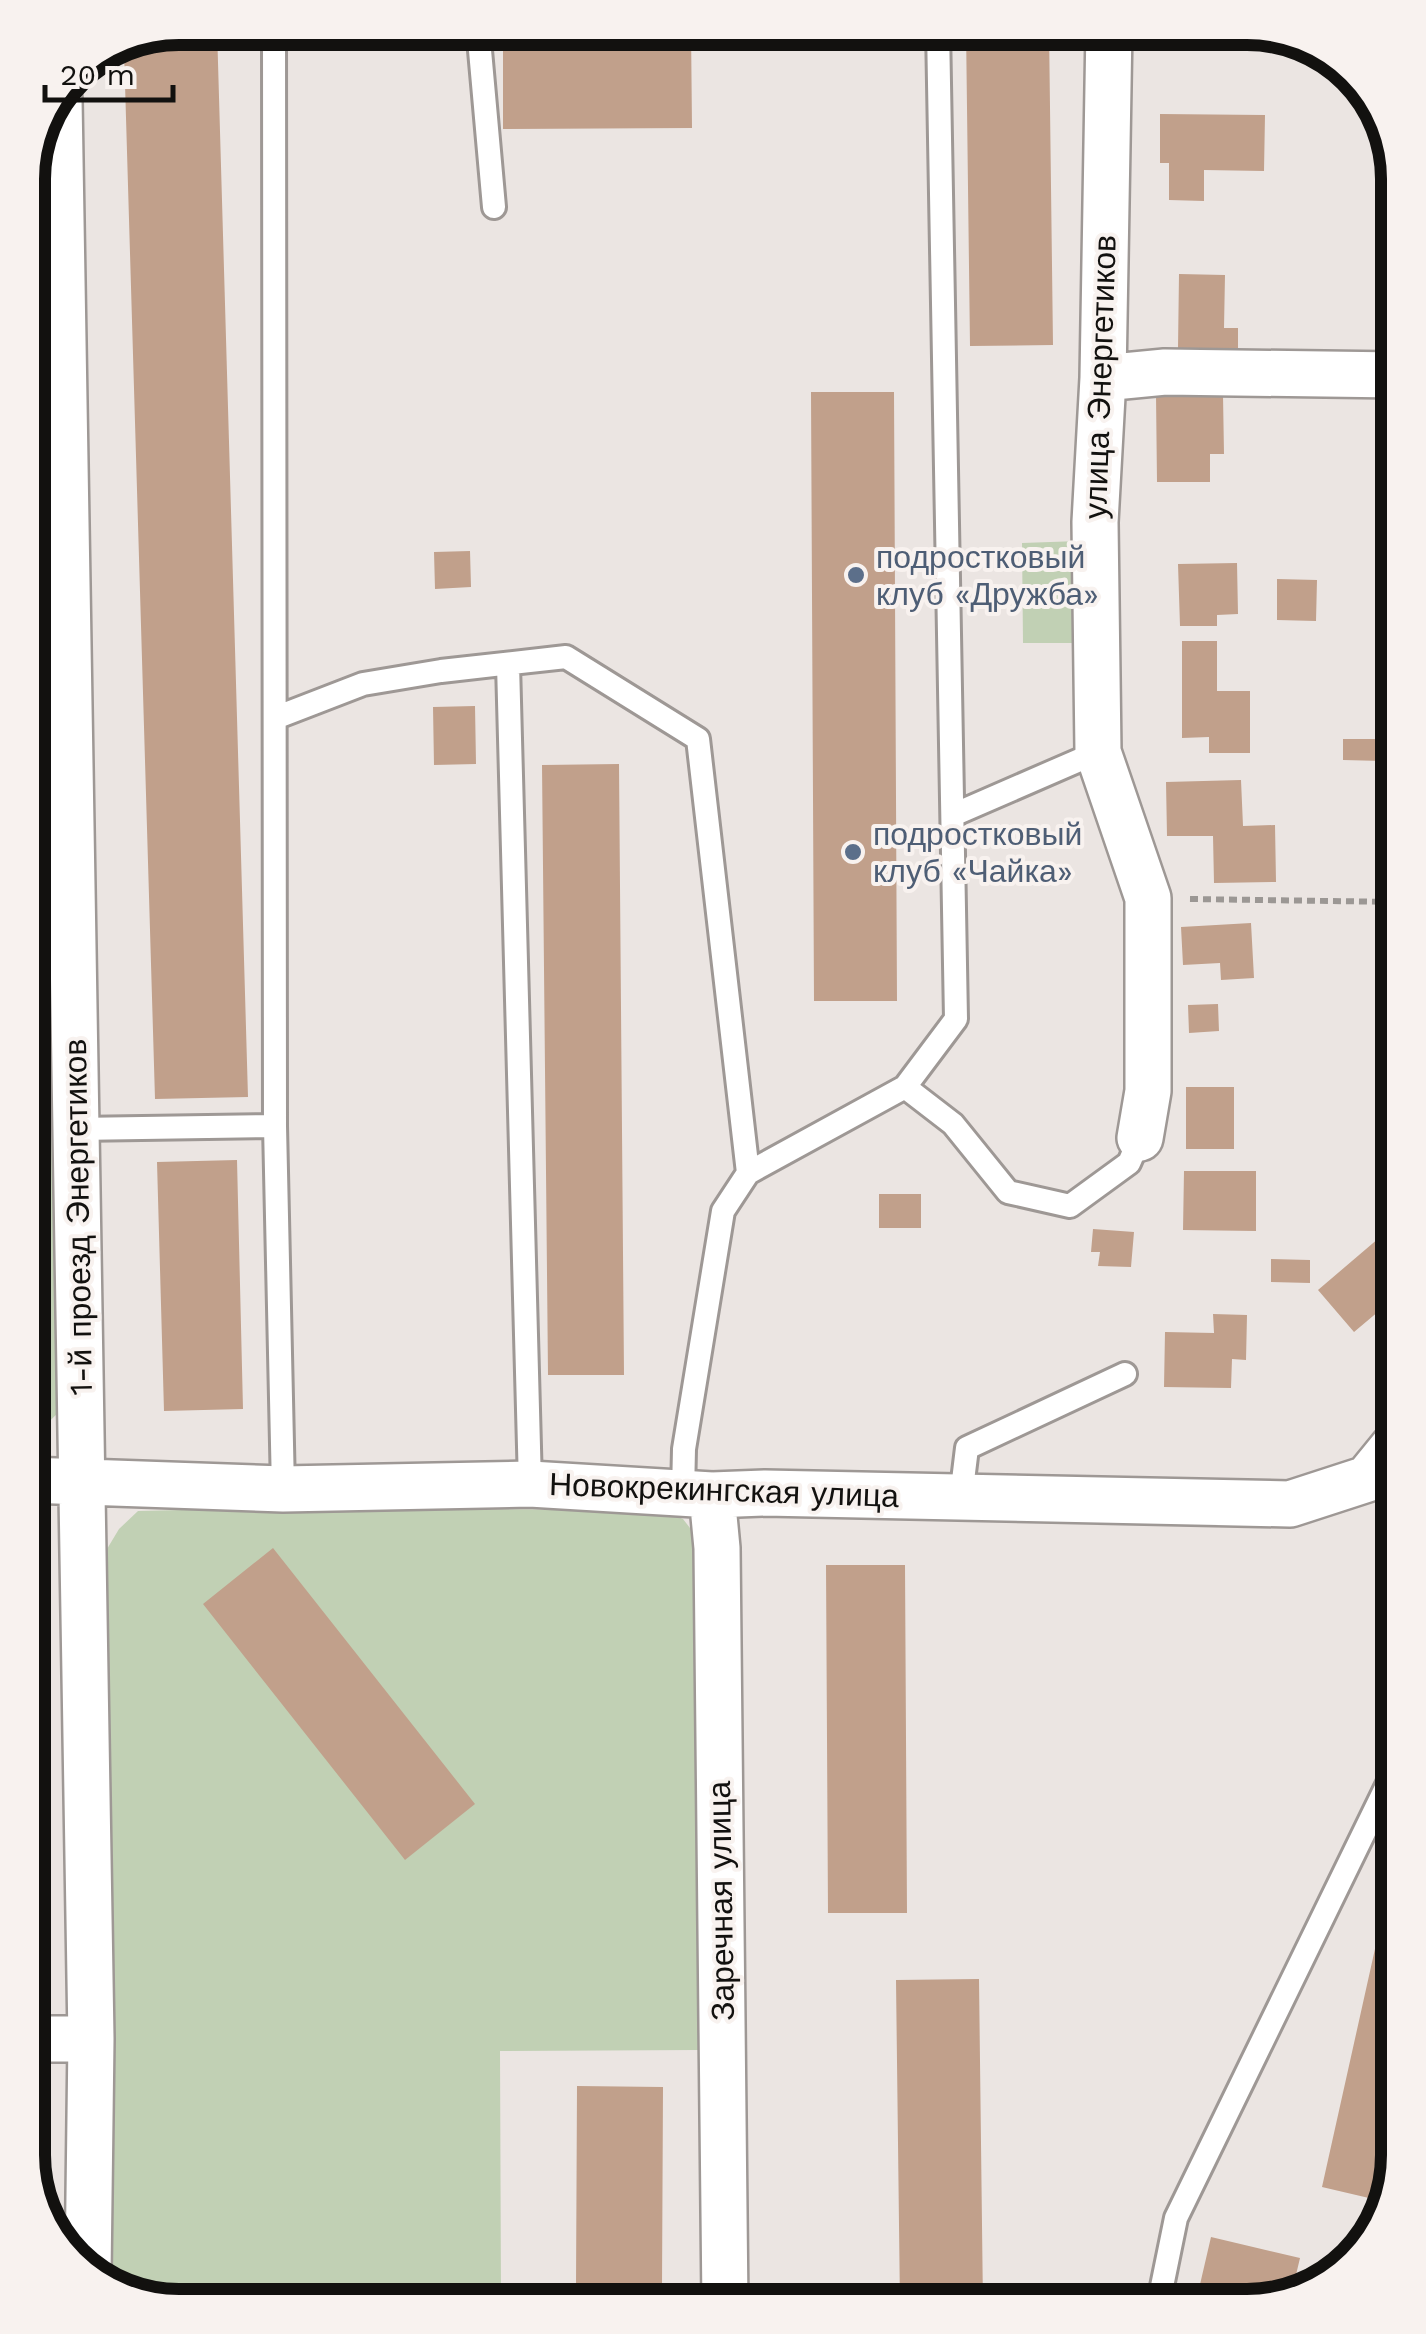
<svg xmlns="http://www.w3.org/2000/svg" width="1426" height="2334" font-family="'Work Sans',sans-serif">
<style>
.green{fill:#c1d0b4}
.building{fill:#c1a08b}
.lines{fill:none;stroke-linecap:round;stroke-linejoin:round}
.service-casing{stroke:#9e9895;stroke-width:28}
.minor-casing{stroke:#9e9895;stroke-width:50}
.path{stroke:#9b9794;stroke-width:6;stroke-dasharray:8 5;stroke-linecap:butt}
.service{stroke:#fff;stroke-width:22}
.minor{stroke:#fff;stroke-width:45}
.service-dot{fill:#5c6f8a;stroke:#f8f2ef;stroke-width:4}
.labels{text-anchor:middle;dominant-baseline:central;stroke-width:8;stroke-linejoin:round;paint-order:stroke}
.street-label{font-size:32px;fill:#12110f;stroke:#f8f2ef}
.service-label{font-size:32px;fill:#4e5e75;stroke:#f8f2ef;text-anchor:start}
.rim{fill:none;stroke:#12110f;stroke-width:12}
</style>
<rect width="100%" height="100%" fill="#ebe5e2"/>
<path class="green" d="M43,135l17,1276 -32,31v-1273z
M1079,541l2,102h-58l-1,-100z
M270,1508l391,2 22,9 21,27 -6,504 -198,1 1,246h198v9h-530l-68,-23v-724l18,-30 19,-18z"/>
<path class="building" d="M179,28h38l31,1069 -93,2 -31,-1049z
M503,28h47v3l141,-3 1,100 -189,1z
M966,28h83l4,317 -83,1z
M1179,28h50v14h-50z
M1160,114l105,1 -1,56 -60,-1v31l-35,-1v-37h-9z
M1179,274l46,1 -1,53h14v21l-60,-1z
M811,392h83l3,609h-83z
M1156,395h67l1,59h-14v28h-53z
M1388,401h10v63h-10z
M470,551l1,36 -36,2 -1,-37z
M1237,563l1,51 -21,1v11h-37l-2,-62z
M1277,579l40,1 -1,41 -39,-1z
M1182,641h35v50h33v62h-41v-16l-27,1z
M475,706l1,58 -42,1 -1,-58z
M1343,739h40v22l-40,-1z
M619,764l5,611h-76l-6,-610z
M1241,780l2,46 32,-1 1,57 -62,1 -1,-47h-46l-1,-54z
M1251,923l3,55 -33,2 -1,-17 -37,2 -2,-38z
M1218,1004l1,27 -30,2 -1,-28z
M1186,1087h48v62h-48z
M237,1160l6,249 -79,2 -7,-249z
M1184,1171h72v60l-73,-1z
M879,1194h42v34h-42z
M1093,1229l41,3 -3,35 -33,-1 2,-14h-9z
M1386,1232l12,15v48l-44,37 -36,-42z
M1271,1259l39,1v23l-39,-1z
M1213,1314l34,1 -1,45 -14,-1 -1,29 -67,-1 1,-55 49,1z
M273,1548l202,256 -70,56 -202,-256z
M826,1565h79l2,348h-79z
M1397,1850l1,306 -12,46 -64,-15z
M979,1979l4,327h-83l-4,-326z
M577,2086l86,1 -1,199h-86z
M1211,2237l89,21 -9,38 -44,11 -52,-1z"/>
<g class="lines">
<defs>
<path id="service" d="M274,28l1,1098 8,363
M478,28l16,179
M508,664l22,820
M275,718l88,-34 78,-13 125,-14 132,82 50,434
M953,815l145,-63
M905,1087l48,37 55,68 62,14 59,-43 11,-25
M77,1129l198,-3
M683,1493l1,-44 39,-238 25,-38 157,-86 51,-68 -18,-991
M961,1497l6,-49 158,-74
M1158,2306l18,-88 222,-455"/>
<path id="minor" d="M1109,28l-6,350 -8,144 3,230 50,146v193l-8,47
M59,99l32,1940 -3,235
M1103,378l62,-6 233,3
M28,1480l255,9 247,-5 182,11 53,-2 525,11 77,-25 31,-38
M712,1495l5,53 8,758
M28,2039h63"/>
</defs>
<use href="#service" class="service-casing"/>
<use href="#minor" class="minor-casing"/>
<path class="path" d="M1190,899l208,3"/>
<use href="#service" class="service"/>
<use href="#minor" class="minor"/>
</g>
<g class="service-dot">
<circle cx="856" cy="575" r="10"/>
<circle cx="853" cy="852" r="10"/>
</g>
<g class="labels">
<g class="street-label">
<text transform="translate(1100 377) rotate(-88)">улица Энергетиков</text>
<text transform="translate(78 1217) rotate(-91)">1-й проезд Энергетиков</text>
<text transform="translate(724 1490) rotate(2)">Новокрекингская улица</text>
<text transform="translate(721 1901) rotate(-91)">Заречная улица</text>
</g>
<g class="service-label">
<text x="876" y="557">подростковый<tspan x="876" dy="37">клуб «Дружба»</tspan></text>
<text x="873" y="834">подростковый<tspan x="873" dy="37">клуб «Чайка»</tspan></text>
</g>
</g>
<path d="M0 0H1426V2334H0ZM179 45H1247A134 134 0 0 1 1381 179V2155A134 134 0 0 1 1247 2289H179A134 134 0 0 1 45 2155V179A134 134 0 0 1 179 45Z" fill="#f8f2ef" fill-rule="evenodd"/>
<path class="rim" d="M179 45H1247A134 134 0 0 1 1381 179V2155A134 134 0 0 1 1247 2289H179A134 134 0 0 1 45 2155V179A134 134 0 0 1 179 45Z"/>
<path d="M45 85v15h128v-15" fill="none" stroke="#12110f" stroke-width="5"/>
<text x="60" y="85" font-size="30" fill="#12110f" stroke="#f8f2ef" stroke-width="8" paint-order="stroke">20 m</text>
</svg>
